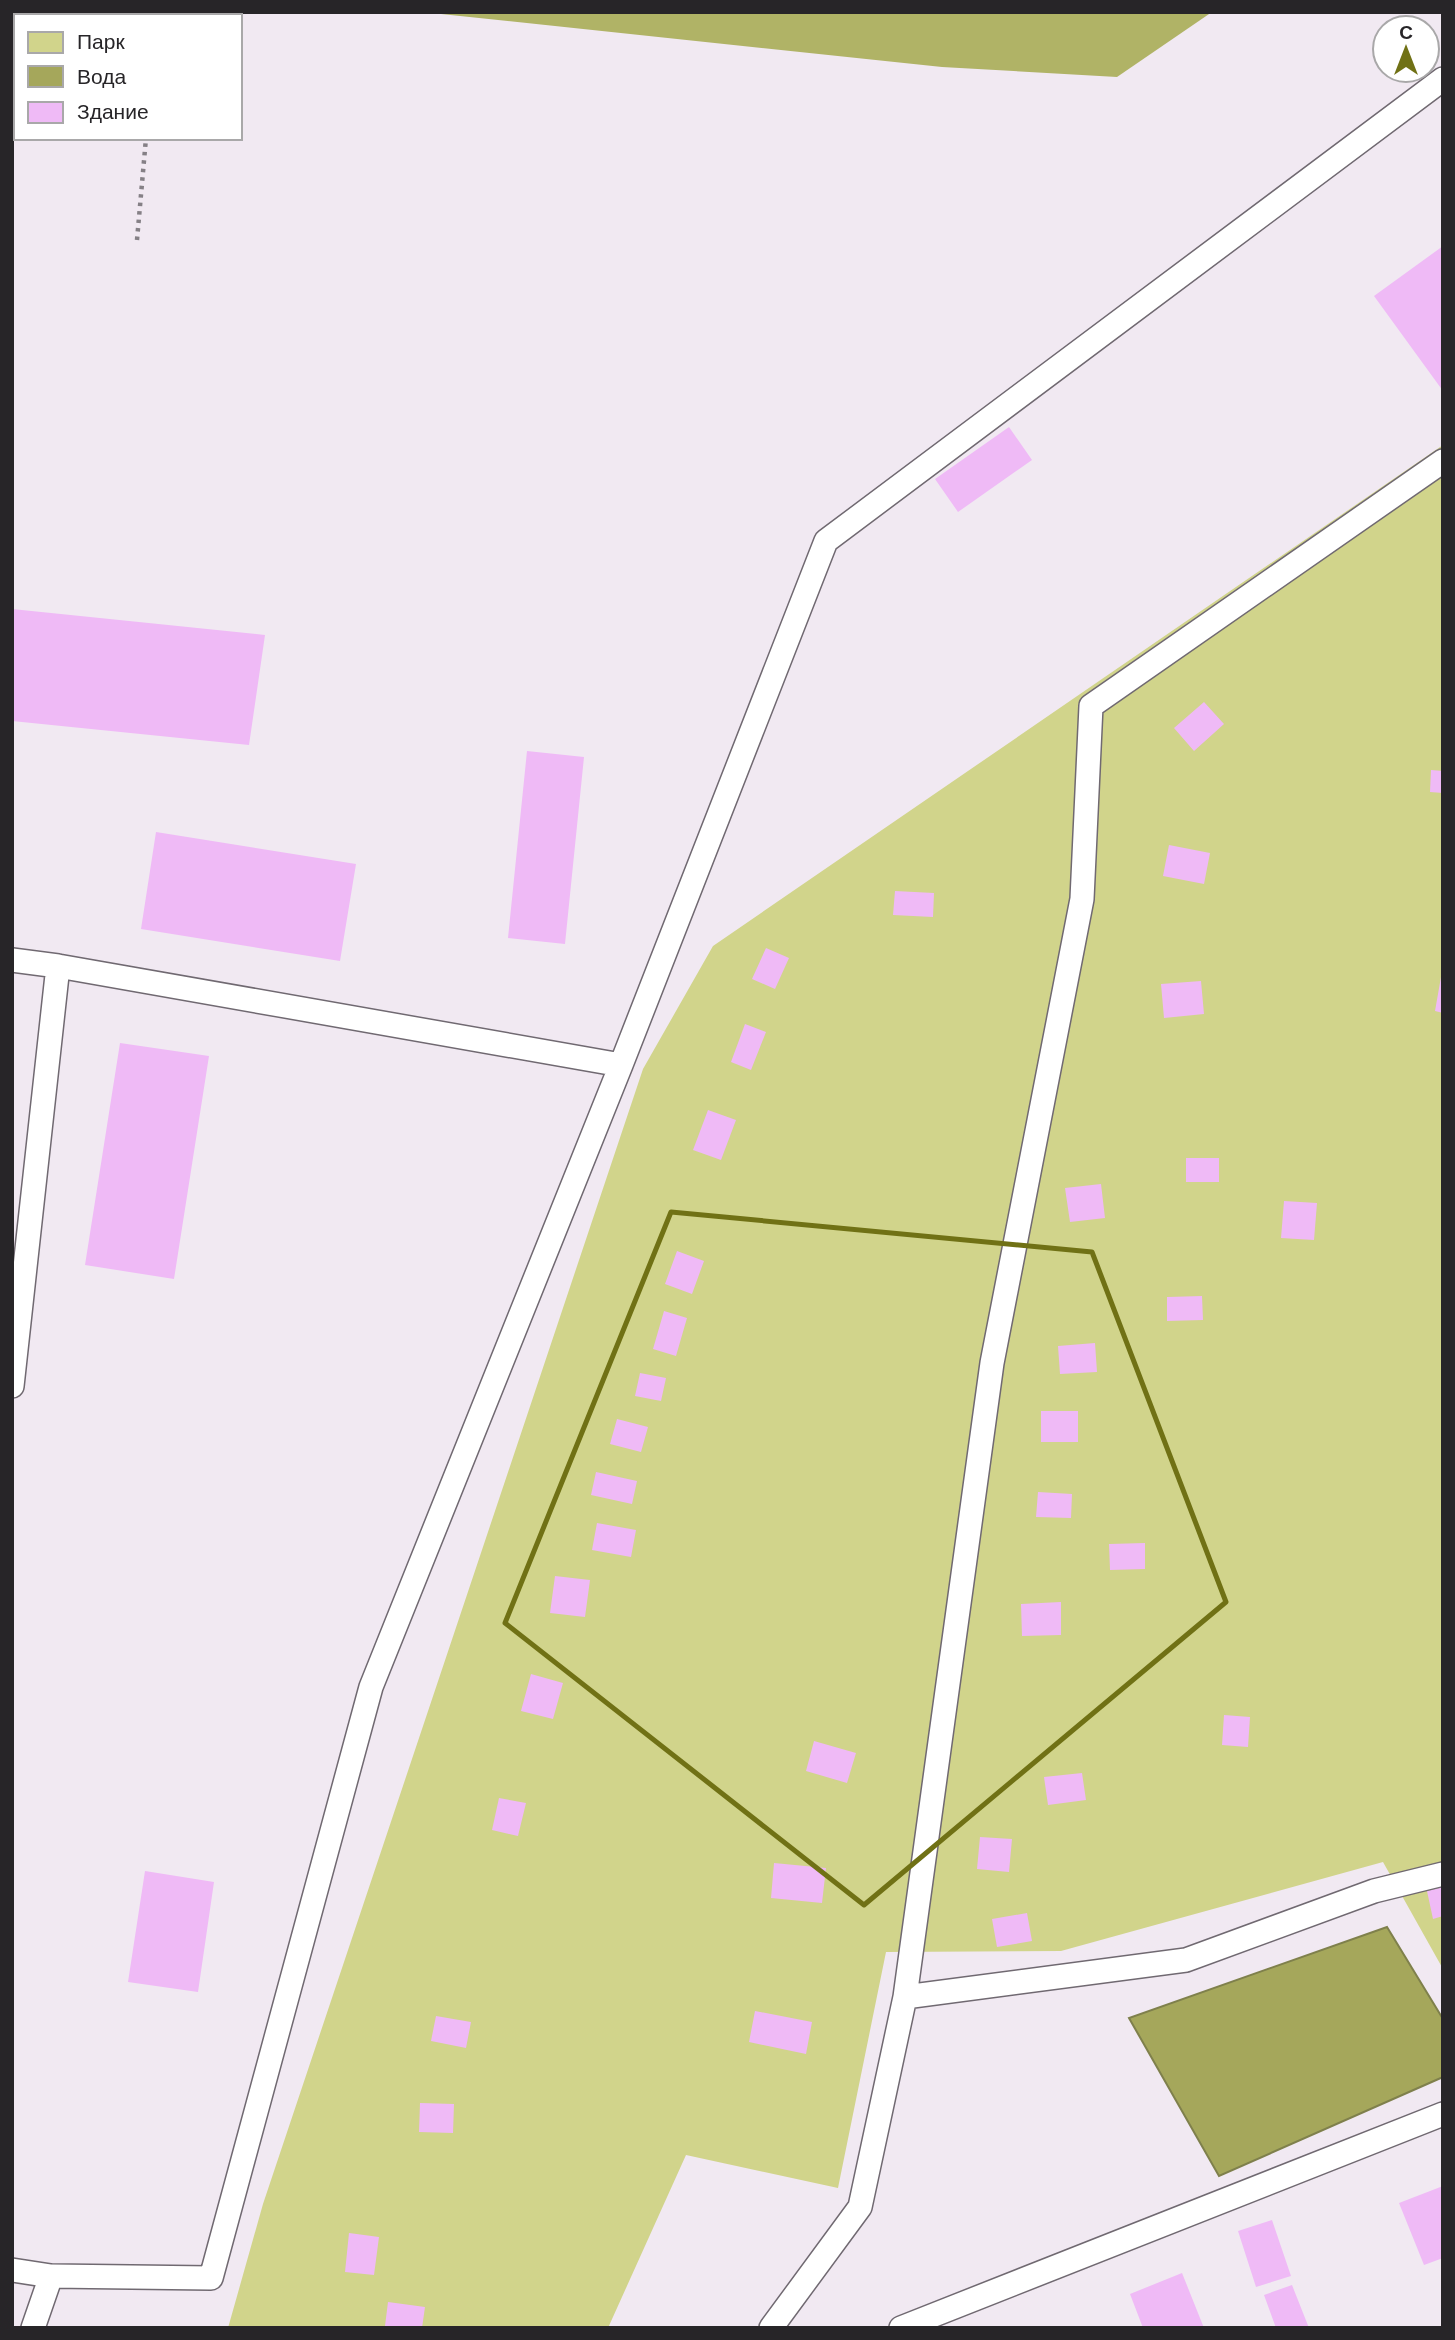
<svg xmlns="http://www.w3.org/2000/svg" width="1455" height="2340" font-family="'DM Sans',sans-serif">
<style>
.green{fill:#d1d48b}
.forest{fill:#b0b366}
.water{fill:#a5a75b;stroke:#7f804c;stroke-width:2}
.building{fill:#efbaf6}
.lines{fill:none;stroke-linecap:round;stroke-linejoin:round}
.service-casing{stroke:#706971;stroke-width:26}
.path{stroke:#858086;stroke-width:4.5;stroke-dasharray:3.5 5;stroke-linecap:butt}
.service{stroke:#fff;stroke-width:23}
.marked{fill:none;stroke:#707115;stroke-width:5;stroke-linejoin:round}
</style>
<rect width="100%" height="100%" fill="#f1e9f2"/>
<path class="green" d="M1443,445v1524l-60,-107 -322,89 -175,1 -48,236 -152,-33 -78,173h-380l35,-124 380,-1135 70,-123z"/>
<path class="forest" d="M422,12h790l-95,65 -175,-10z"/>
<path class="water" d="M1387,1927l56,92v58l-224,99 -90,-158z"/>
<path class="building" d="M1443,246v145l-69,-95z
M1009,427l23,33 -74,52 -23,-33z
M12,609l253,26 -16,110 -237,-24z
M1204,702l20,22 -30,27 -20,-23z
M527,751l57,6 -19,187 -57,-6z
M1431,770l12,1v22l-13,-1z
M156,832l200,32 -16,97 -199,-32z
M1169,845l41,8 -6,31 -41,-8z
M895,891l39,2 -1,24 -40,-2z
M766,948l23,10 -14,31 -23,-10z
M1441,977h2v36l-8,-2z
M1201,981l3,33 -40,4 -3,-34z
M745,1024l21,8 -15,38 -20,-8z
M120,1043l89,13 -35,223 -89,-14z
M708,1110l28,10 -15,40 -28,-10z
M1186,1158h33v24h-33z
M1101,1184l4,34 -35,4 -5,-34z
M1284,1201l33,2 -3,37 -33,-2z
M677,1251l27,10 -12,33 -27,-10z
M1202,1296l1,24 -36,1v-24z
M664,1311l23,7 -11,38 -23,-7z
M1095,1343l2,29 -37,2 -2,-28z
M640,1373l26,5 -5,23 -26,-5z
M1041,1411h37v31h-37z
M617,1419l31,8 -7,25 -31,-8z
M596,1472l41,9 -5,23 -41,-9z
M1038,1492l34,2 -1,24 -35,-1z
M597,1523l39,7 -5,27 -39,-7z
M1145,1543v26l-35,1 -1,-26z
M555,1576l35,4 -5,37 -35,-4z
M1061,1602v33l-39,1 -1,-32z
M531,1674l32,9 -10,36 -32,-8z
M1224,1715l26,2 -2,30 -26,-2z
M814,1741l42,12 -9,30 -41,-12z
M1082,1773l4,27 -38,5 -4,-28z
M499,1798l27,5 -8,33 -26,-6z
M980,1837l32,2 -3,33 -32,-3z
M774,1863l52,5 -4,35 -51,-5z
M145,1871l69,11 -16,110 -70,-10z
M1443,1887v29l-10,3 -6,-28z
M1027,1913l5,28 -35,6 -5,-28z
M755,2011l57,11 -6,32 -57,-12z
M436,2016l35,6 -5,26 -35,-7z
M420,2103l34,1 -1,29 -34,-1z
M1443,2186v72l-19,7 -25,-62z
M1272,2220l19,56 -35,11 -18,-56z
M349,2233l30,4 -5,38 -29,-3z
M1182,2273l22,55h-61l-13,-34z
M1292,2285l17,43h-33l-12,-33z
M388,2302l37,5 -3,21 -37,-2z"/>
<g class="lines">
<defs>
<path id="service" d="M12,960l46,6 563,99
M12,1386l46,-420
M905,1997l281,-37 188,-69 69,-17
M12,2270l39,6
M33,2328l18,-52 160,2 160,-591 250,-622 205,-524 617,-462
M771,2328l89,-121 45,-210 87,-634 90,-464 9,-193 352,-245
M901,2328l542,-214"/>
</defs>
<use href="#service" class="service-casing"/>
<path class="path" d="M156,16v-4
M137,240l9,-102"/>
<use href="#service" class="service"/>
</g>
<path class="marked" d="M671,1212l421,40 134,350 -362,303 -359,-282z"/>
<rect width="1455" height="2340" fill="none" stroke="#272528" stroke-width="28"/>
<rect x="14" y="14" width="228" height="126" fill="#ffffff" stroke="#a9a8a9" stroke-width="2"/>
<rect x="28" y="32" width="35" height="21" fill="#d1d48b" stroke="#a9a8a9" stroke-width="2"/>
<text x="77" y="49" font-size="21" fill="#272528">Парк</text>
<rect x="28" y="66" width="35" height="21" fill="#a5a75b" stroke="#a9a8a9" stroke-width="2"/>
<text x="77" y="84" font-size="21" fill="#272528">Вода</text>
<rect x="28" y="102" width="35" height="21" fill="#efbaf6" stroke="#a9a8a9" stroke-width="2"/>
<text x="77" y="119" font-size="21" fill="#272528">Здание</text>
<g transform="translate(1406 49)"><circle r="33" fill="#ffffff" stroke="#a9a8a9" stroke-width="2"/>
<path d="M0-5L12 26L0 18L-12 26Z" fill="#707115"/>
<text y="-10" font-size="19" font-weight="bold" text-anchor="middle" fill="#272528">С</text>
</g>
</svg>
